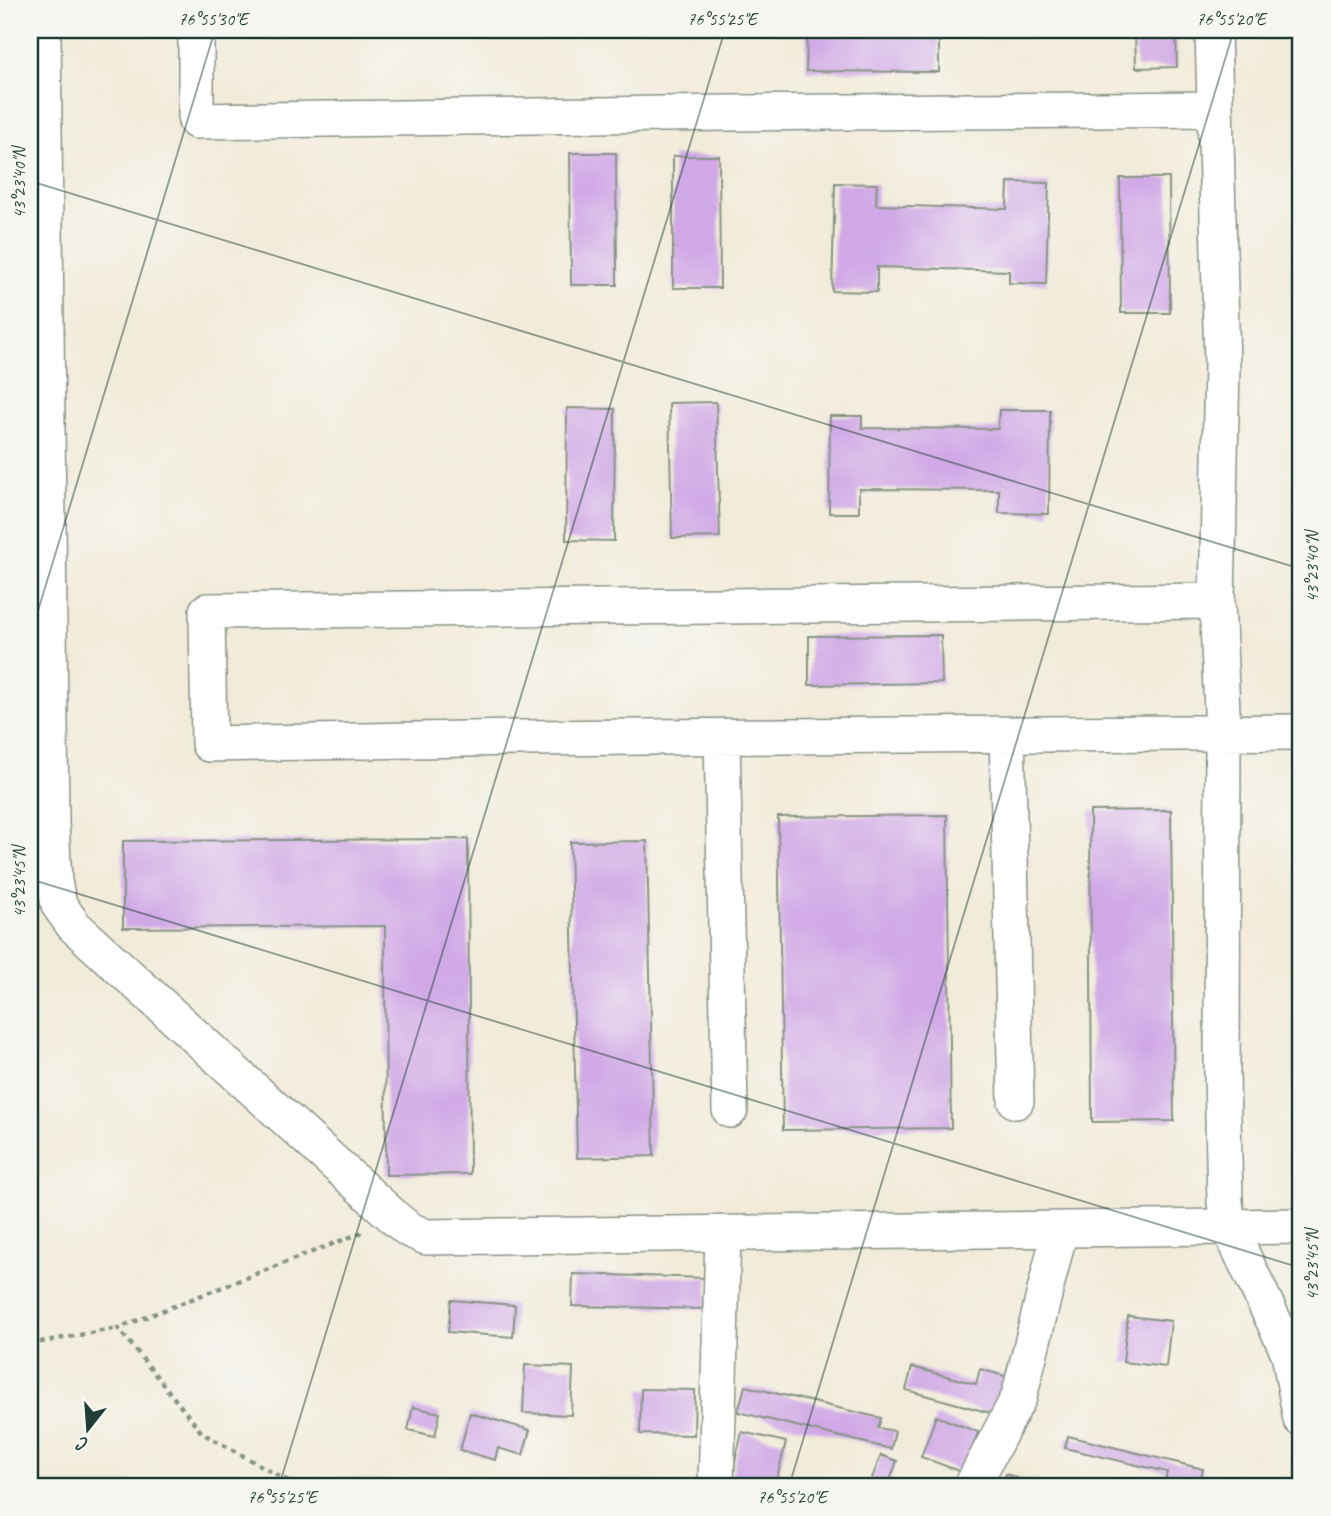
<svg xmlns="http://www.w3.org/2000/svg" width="1331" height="1516" font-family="Caveat,sans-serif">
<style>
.building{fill:#d0a8e6}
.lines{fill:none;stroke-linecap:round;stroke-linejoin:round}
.minor-casing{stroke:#889486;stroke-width:38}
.path{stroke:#889486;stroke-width:4.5;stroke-dasharray:5 5;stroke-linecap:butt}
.minor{stroke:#fff;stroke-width:35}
.ticks{fill:none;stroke:#1f3d34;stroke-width:2;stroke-opacity:0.45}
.neatline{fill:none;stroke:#1f3d34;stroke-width:2.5}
.ticks-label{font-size:18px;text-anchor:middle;fill:#1f3d34}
</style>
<rect width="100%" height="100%" fill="#f6f6f2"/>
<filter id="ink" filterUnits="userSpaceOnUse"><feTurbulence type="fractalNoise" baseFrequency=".0143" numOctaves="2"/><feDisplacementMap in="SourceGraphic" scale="14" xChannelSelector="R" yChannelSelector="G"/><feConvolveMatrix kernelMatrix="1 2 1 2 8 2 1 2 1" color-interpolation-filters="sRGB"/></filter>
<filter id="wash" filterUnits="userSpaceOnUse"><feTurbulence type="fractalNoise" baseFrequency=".00686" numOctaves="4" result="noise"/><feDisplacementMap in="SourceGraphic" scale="28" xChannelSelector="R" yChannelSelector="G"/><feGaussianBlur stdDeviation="1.57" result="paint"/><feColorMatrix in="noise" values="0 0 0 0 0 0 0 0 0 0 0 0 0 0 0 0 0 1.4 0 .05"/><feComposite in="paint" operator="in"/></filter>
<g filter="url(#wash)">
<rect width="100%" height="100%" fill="#f1ebd9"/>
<g id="blocks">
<path class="building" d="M807,30h132v42l-133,-1z
M1135,30h41l1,37 -41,1z
M570,153h46l1,132h-46z
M673,156h46l1,132h-47z
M1120,178h49l1,135h-49z
M1008,182l41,1 -3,101 -37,-1v-12l-132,-4v25l-45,-1 3,-108 42,1 -1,21 131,4z
M716,402l4,135 -48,1 -3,-135z
M1299,407h2v31h-3z
M567,408l48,1 -1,132 -48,-1z
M999,410h51l-1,104 -50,-1v-23l-140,-1v24h-30l1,-97h32v12l136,1z
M941,635l1,48 -133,2v-49z
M1171,810l3,311 -82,1 -2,-311z
M947,815l4,313 -168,2 -5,-313z
M468,839l2,335 -84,1 -1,-249 -262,2v-87z
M647,841l7,315 -77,2 -7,-316z
M573,1274l135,4 -1,31 -135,-3z
M451,1300l64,5 -2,32 -65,-5z
M1128,1316l43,5 -5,46 -43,-5z
M525,1365l48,2 -2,48 -48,-2z
M912,1367l64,17 4,-15 28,8 -10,38 -92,-25z
M745,1386l136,32 -3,10 17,3 -4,18 -153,-37z
M641,1389l54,1 -1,45 -54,-1z
M413,1407l27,6 -5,23 -27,-6z
M470,1413l60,17 -7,25 -25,-7 -3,12 -35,-10z
M936,1416l42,16 -8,24 3,20 -52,-19z
M742,1432l44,10 -11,44h-46z
M1068,1436l135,33 -4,17h-35l3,-14 -102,-24z
M881,1455l16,6 -9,25h-19z
M1006,1474l32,12h-36z"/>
</g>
</g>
<g filter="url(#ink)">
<use href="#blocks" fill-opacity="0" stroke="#889486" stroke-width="2"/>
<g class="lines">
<defs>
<path id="minor" d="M43,30l8,791 3,61 5,23 15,21 322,293 12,10 18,8 875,-11
M196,30v91l532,-8 487,-4
M1213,30l9,334 -5,237 6,132 -1,342 3,127 3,23 61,128 12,66
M1217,601l-1010,10 2,133 310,-6 782,-6
M1007,735l9,366
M722,737l8,373
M716,1486l7,-252
M972,1486l47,-89 41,-167"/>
</defs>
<use href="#minor" class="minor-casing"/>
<path class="path" d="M30,1344l88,-16
M297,1486l-95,-53 -84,-105 245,-96"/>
<use href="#minor" class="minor"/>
</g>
</g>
<path class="ticks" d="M30,181l1271,388M30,637l185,-607M30,879l1271,389M279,1486l446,-1456M789,1486l445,-1456M1298,1486l3,-10"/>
<rect width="1331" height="1516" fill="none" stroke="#f6f6f2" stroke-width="77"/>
<g transform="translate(88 1429) rotate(197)" stroke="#f6f6f2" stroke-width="5" paint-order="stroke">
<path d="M0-5L12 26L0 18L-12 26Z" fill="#1f3d34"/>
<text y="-10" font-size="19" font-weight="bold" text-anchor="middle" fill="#1f3d34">С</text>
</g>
<rect x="38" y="38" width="1254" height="1440" class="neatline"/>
<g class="ticks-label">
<text x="213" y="25">76°55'30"E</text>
<text x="722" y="25">76°55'25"E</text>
<text x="1231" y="25">76°55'20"E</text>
<text transform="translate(19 183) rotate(-90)" y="6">43°23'40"N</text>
<text transform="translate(1312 567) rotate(-90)" y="6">43°23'40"N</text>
<text transform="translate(19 882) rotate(-90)" y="6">43°23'45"N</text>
<text transform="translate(1312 1265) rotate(-90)" y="6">43°23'45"N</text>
<text x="282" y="1503">76°55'25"E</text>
<text x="792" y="1503">76°55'20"E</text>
</g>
</svg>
